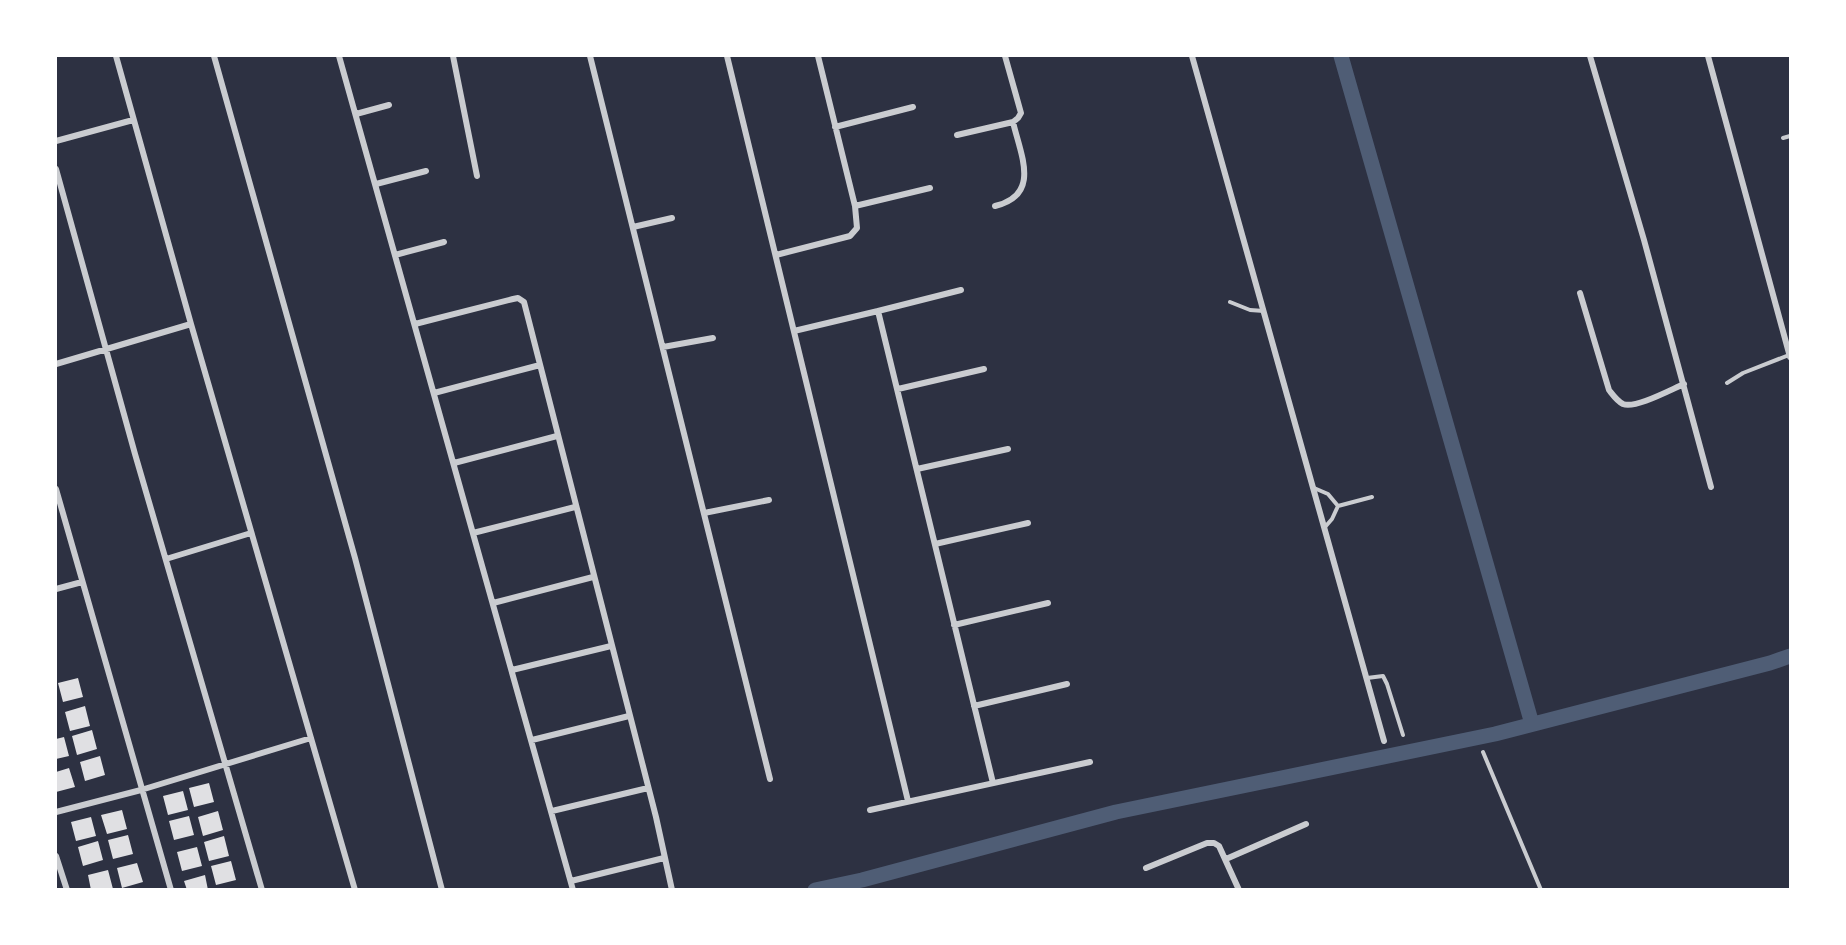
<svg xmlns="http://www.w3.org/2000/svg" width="1846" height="945" font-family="'PT Sans Narrow',sans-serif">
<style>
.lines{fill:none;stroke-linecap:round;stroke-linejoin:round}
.canal{stroke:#4f5d75;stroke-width:15}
.building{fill:#e0e0e3}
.service{stroke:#caccd0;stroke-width:4}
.minor{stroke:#caccd0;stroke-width:6}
</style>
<rect width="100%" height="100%" fill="#2d3142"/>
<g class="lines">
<path class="canal" d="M1341,56l191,668
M815,890l47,-10 254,-68 379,-78 275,-71 20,-7"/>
</g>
<path class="building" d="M78,678l5,19 -20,5 -5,-19z
M85,706l5,20 -20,5 -5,-19z
M92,730l5,19 -20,6 -5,-19z
M64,737l5,19 -13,3v-20z
M100,756l5,19 -20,6 -5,-19z
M69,768l6,19 -19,5v-20z
M209,783l5,19 -20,5 -5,-19z
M183,791l5,19 -20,5 -5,-19z
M122,810l5,19 -20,5 -6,-19z
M218,811l5,19 -20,6 -5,-19z
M189,816l5,19 -20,5 -5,-19z
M91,817l5,19 -20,5 -5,-19z
M128,835l5,19 -20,5 -5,-19z
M224,836l5,20 -20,5 -5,-19z
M98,841l5,19 -20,6 -5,-19z
M197,847l5,19 -20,5 -5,-19z
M231,861l5,19 -20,5 -5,-19z
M137,863l6,19 -21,6 -5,-20z
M108,870l5,19 -22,1 -3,-15z
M205,875l3,15h-21l-3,-9z"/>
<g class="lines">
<path class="service" d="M1783,138l7,-2
M1230,302l20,8 14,1
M1727,383l16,-10 46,-18
M1314,488l14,6 10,12
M1325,527l7,-8 6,-13 34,-9
M1367,678l16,-2 4,8 16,51
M1483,752l58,138"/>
<path class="minor" d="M116,56l75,268 164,566
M214,56l141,502 87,332
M339,56l234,834
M453,56l24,120
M590,56l180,723
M727,56l181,745
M1192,56l192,685
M1590,56l54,184 67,247
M1708,56l82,301
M356,114l33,-9
M835,127l78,-20
M957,135l56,-13 5,-4 3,-5 -16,-57
M56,141l77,-21
M56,169l79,285 127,436
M376,184l50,-13
M855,206l75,-18
M995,206c46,-11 26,-50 18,-84
M633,227l39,-9
M395,255l49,-13
M776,255l74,-19 7,-8 -2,-22 -37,-150
M1580,293l29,97c4,5 8,11 14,14 12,5 47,-14 61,-20
M878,311l83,-21
M415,324l98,-25 5,-1 6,4 132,515 16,73
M794,331l84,-20 115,472
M663,347l50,-9
M56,364l135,-40
M898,389l86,-20
M434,393l106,-28
M454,463l103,-27
M917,469l91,-20
M56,489l115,401
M704,513l65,-13
M473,533l102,-26
M935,544l93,-21
M166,559l85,-26
M56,589l26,-7
M493,603l100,-26
M954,625l94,-22
M512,670l99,-24
M974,706l93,-22
M532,740l97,-24
M870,810l220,-48
M552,811l96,-23
M56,812l85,-22 170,-52
M56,856l11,34
M1226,859l80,-35
M1146,868l61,-25h7l5,3 20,44
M571,881l93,-23"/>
</g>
<rect width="1846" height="945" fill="none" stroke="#ffffff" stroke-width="114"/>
</svg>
